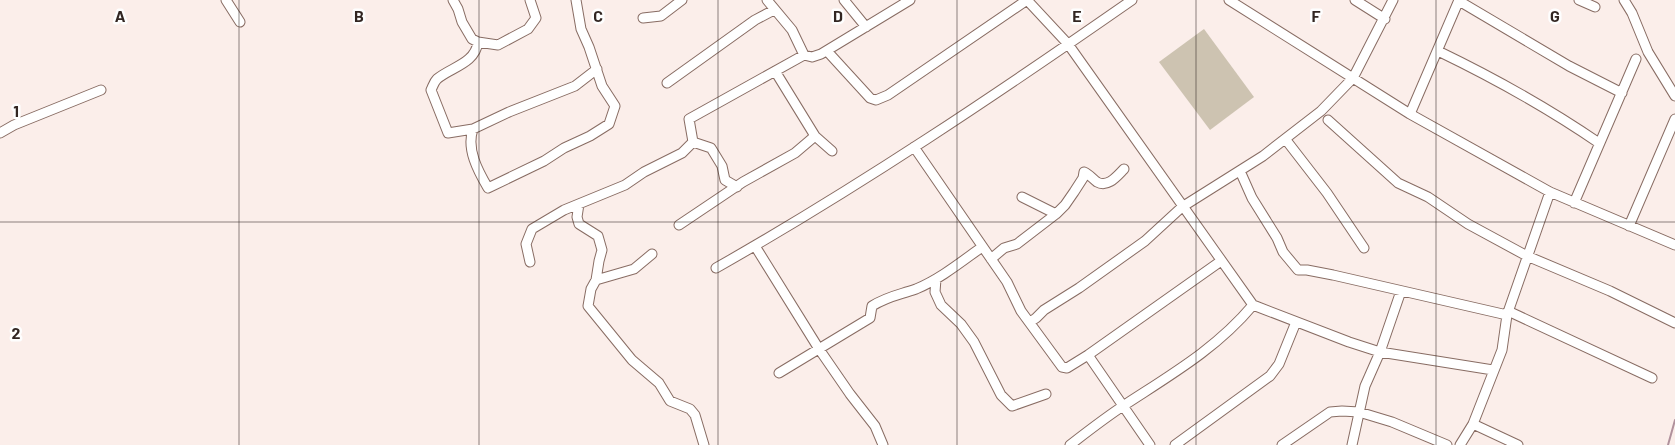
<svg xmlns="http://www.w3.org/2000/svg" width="1675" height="445" font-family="Barlow,sans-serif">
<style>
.green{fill:#cdc3b1}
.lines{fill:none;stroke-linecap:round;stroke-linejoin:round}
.stream{stroke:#b0919c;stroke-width:2}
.minor-casing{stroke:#886c63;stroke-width:11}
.minor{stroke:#fff;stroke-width:9}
.grid{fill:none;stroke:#322622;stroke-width:1;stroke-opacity:0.55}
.grid-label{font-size:16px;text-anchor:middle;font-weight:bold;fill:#322622;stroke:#fefefe;stroke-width:5;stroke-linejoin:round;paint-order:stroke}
</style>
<rect width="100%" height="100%" fill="#fbeeea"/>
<path class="green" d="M1204,29l50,68 -44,33 -51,-68z"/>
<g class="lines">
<path class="stream" d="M1668,445l7,-25"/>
<defs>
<path id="minor" d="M226,0l14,22
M453,0l5,9 4,13 10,17 6,3 20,3 30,-16 8,-11 -6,-18
M767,0l25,30 12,25
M844,0l22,27
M1027,0l41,44 185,261 96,37 31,10 113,18
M1229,0l181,114 140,78 125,53
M1355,0l30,19
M1579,0l16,7
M1624,0l8,13 16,39 27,44
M1459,1l110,65 53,27
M643,18l18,-2 21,-16
M478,42c-3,22 -27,25 -41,37 -3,3 -4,7 -6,11l17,43 25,-4 36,-17 66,-26 22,-17
M827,51l43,47 6,2 12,-5 139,-95
M1438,51c56,27 110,57 161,92
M775,71l40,65 17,15
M667,83l88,-63 19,-10
M1410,114l49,-114
M1328,120l70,63 30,14 40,27 59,32 83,35 65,32
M473,129c-7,20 5,42 15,59l56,-27 20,-13 26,-12 19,-12 6,-18 -13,-20 -13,-39 -8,-18 -5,-29
M0,133l14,-8 87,-35
M1286,140l41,53 37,55
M914,147l93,135 14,29 41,56 5,1 21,-13 133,-94
M1240,171l12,27 25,40 6,14 15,18h9l26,5 174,40
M737,187l-12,-7 -3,-14 -11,-18 -18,-6 -4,-23 115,-64 8,2 9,-3 89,-54
M1022,197l34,17
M1574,203l62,-144
M579,204l-2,13 2,7 19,12 4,14 -3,11 -3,19
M679,225l64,-43 52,-29 20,-17
M1629,226l46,-107
M755,246l64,103 31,45 25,32 8,19
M652,254l-18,15 -38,11 -5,9 -3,17 44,54 27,23 11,18 20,8 5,6 9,30
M991,259l13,-11 13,-4 39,-30 9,-9 9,-13 9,-14 1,-6c5,2 9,7 13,10 11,6 20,-6 27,-13
M530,262l-4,-18 6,-15 32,-19 61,-25 19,-13 38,-19 11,-11
M716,268c143,-81 281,-174 416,-268
M936,279l-1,13 6,13 20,19 13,18 27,53 11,11 34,-12
M1508,311l144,67
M1030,322l6,-4 8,-8 35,-22 66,-47 37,-34 81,-51 58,-45 32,-33 40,-78
M1088,355l62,90
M779,373l91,-55 2,-12c16,-10 27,-11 44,-17 24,-10 45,-27 66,-42
M1473,424l45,21
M1070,445c18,-14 36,-28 56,-41 46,-30 91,-56 127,-99
M1175,445l95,-69 9,-12 17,-42
M1282,445l48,-33 12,-1 17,1 33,10 55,23
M1352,445l13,-59 15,-34 21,-61
M1460,445l13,-21 29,-74 5,-35 43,-123"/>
</defs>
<use href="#minor" class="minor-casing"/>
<use href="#minor" class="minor"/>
</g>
<path class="grid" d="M239,0v445M479,0v445M718,0v445M957,0v445M1196,0v445M1436,0v445M0,222h1675"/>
<g class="grid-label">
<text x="120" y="22">A</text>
<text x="359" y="22">B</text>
<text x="598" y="22">C</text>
<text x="838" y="22">D</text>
<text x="1077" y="22">E</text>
<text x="1316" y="22">F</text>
<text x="1555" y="22">G</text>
<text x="16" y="117">1</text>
<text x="16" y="339">2</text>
</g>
</svg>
